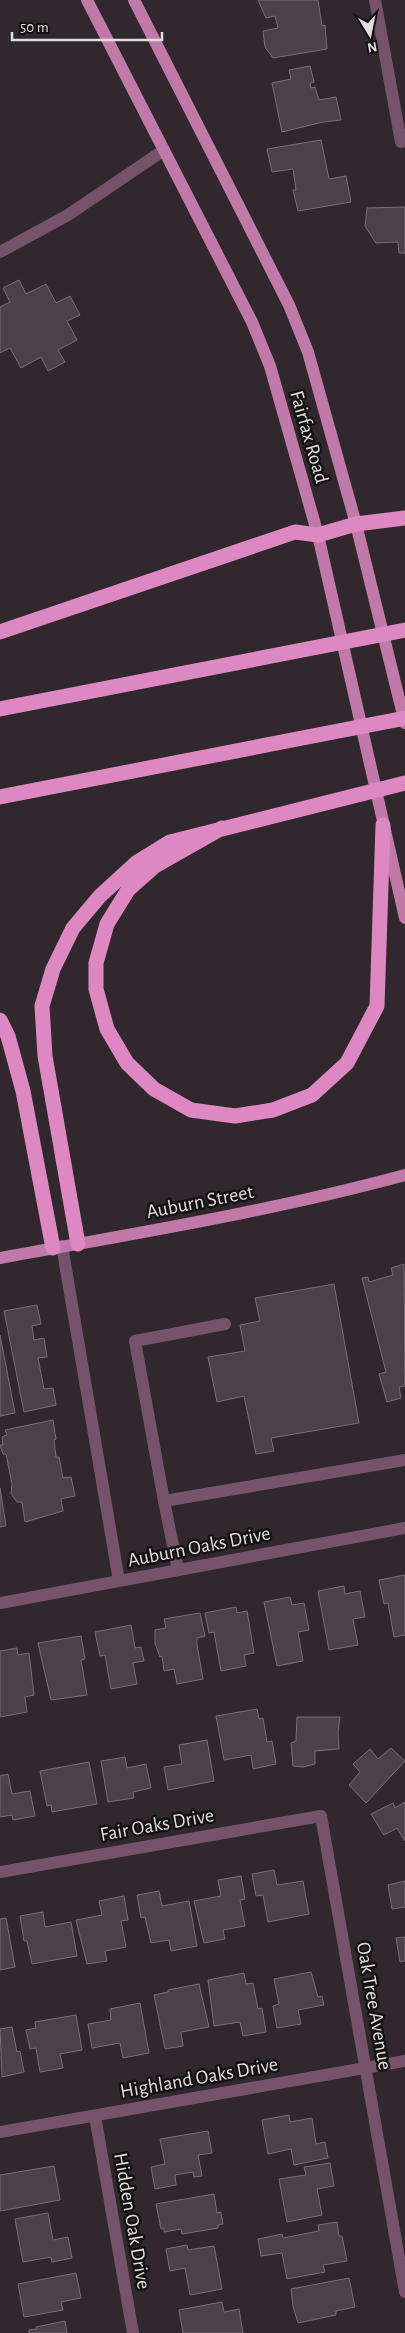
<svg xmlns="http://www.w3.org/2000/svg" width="405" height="2333" font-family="'Alegreya Sans',sans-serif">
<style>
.building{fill:#4b4248;stroke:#796f75}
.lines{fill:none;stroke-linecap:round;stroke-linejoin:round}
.minor{stroke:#76536b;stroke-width:12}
.major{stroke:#c179aa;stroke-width:12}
.highway{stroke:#de88c3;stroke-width:15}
.labels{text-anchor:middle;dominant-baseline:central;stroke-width:5;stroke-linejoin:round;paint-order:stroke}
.street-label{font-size:20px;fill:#e2dde0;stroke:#151214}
</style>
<rect width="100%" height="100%" fill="#30282d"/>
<path class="building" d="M258,0h60l4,26 3,-1 2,24 -54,9 -8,-11 -2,-16 15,-3 -3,-12 -9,2z
M310,66l4,16 -4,1 1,5 4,-1 4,13 17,-3 5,23 -18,2 -41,10 -10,-49 19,-4 -2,-9z
M321,140l8,39 17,-3 5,26 -53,9 -5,-21h3l-3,-21 -21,3 -5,-23z
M405,207v46h-6l-1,-11 -22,1 -11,-17 2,-18z
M19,280l7,14 20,-10 10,19 14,-7 10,19 -13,6 10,19 -19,10 7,12 -17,9 -7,-14 -20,11 -11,-20 -10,5v-46l10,-5 -7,-14z
M404,1264l1,122 -6,1 2,11 -14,4 -8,-28 7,-2 -24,-94 6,-1 1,5 24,-7 -2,-7z
M334,1284l25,139 -88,15 3,13 -18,3 -12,-58 -27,6 -9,-45 37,-6 -5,-26 20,-4 -5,-23z
M37,1305l4,19 -9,2 2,14 10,-2 3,19 -9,1 6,31 9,-1 3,17 -32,7 -20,-101z
M0,1335l15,78 -15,3z
M53,1420l3,19 -2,1 2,17h3l4,21 8,-1 4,19 -14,3 2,12 -38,11 -3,-20h-5l-6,-8 1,-10 -6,-30h-3l-3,-9h3l-1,-8 5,-2 -2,-5z
M0,1488l6,38 -6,1z
M405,1575v60l-11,2 -6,-34 -4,1 -5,-24z
M344,1586l1,8 15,-3 5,26 -12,2 5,26 -29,5 -11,-59z
M290,1597l2,8 12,-2 5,27 -11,2 5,29 -26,5 -13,-64z
M236,1607l1,6 10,-2 7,42 -10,2 2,11 -25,5 -7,-39 -5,1 -4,-20z
M200,1613l5,23 -8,2v7l6,34 -26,5 -3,-15 -10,2 -2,-15 -2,1 -5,-14v-13l11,-2 -2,-9z
M131,1625l4,23 6,-1 3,14 -11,2 4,21 -26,5 -6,-34 -5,1 -5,-24z
M81,1636l4,23 -4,1 6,35 -36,5 -13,-57z
M17,1648l1,7 11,-2 5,42 -9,2 2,15 -27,5v-66z
M257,1709l2,10 4,-1 4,24 5,-1 4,23 -23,5 -2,-14 -27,5 -8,-44z
M297,1717h43l-2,15 1,17 -24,2v13l-12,3 -10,-1 -2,-23 5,-2z
M207,1740l7,41 -46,9 -4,-23 18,-3 -3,-19z
M391,1748l14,13 -39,42 -17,-18 11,-13 -7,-8 17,-15 8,10z
M125,1757l2,11 19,-4 5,24 -18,4 1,6 -26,4 -7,-41z
M89,1762l8,42 -45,8 -1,-7 -4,1 -7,-35z
M8,1774l4,20 18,-3 5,25 -22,4 -1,-5 -12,2v-41z
M405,1802v39l-8,-13 -13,7 -13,-21 22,-11 2,5z
M274,1870l3,15 26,-4 6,33 -41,8 -5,-27 -7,1 -4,-22z
M241,1876l4,23 -5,1 5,26 -22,4 2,9 -21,4 -10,-42 27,-5 -3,-16z
M405,1881v26l-13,2 -4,-24z
M159,1891l3,15 27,-5 8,45 -26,5 -2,-11 -18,3 -6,-26 -4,1 -4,-23z
M124,1896l4,24 -7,1 5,26 -21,4 2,10 -20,3 -11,-44 26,-5 -3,-14z
M43,1912l2,15 26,-5 6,34 -45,8 -5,-23h-3l-4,-25z
M6,1918l9,49 -15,3v-51z
M405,1937v24l-5,1 -4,-24z
M311,1972l7,25 4,-1 2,9 -26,5 3,14 -24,4 -4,-22 6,-2 -5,-25z
M244,1973l2,11 7,-1 5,26 4,-1 4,24 -23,4 -3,-14 -26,4 -6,-46z
M199,1984l10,43 -28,5 2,14 -18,3 -11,-54 14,-3v-2z
M140,2003l9,50 -26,5 -3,-15 -28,5 -4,-24 23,-4 -1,-11z
M76,2015l6,35 -22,4 3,14 -23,4 -4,-24 -6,1 -4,-19 10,-2 -1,-6z
M12,2027l5,25 3,-1 4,21 -22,5 -2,-48z
M289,2115l1,7 22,-4 4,26 9,-2 3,16 -34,7 -3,-16 -23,5 -6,-34z
M208,2131l4,22 -14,2 4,21 -8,1 -1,-5 -18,3 1,10 -21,4 -4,-22 14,-3 -5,-25z
M330,2163l4,23 -17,3 5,26 -35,7 -8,-43 27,-4 -2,-8z
M54,2166l6,34 -60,11v-36z
M214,2194l3,19 4,-1 2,12 -5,1v3l-36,6 -1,-5 -17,3v-4l-3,1 -5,-25z
M48,2213l5,27 15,-3 4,21 -20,4 -1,-5 -28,5 -8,-43z
M337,2222l2,14h3l5,25 -24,4 2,7 -38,7 -5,-26 -21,3 -3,-17 24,-5 1,4 36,-7 -1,-6z
M187,2245l1,5 26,-4 8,43 -32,6 -5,-27 -15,3 -4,-22z
M76,2273l5,25 -20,4 2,8 -39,7 -6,-33z
M349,2278l6,29 -19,4v4l-38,8 -5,-17 -2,-17z
M222,2302l2,10 15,-3 4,24h-60l-4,-23z
M65,2321l2,12h-38v-3l8,-1 -1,-2z"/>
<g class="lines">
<path class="minor" d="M375,0l26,142
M0,252l68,-37 96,-65
M62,1246l57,335
M225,1324l-90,17 29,160 241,-41
M164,1501l14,69
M0,1603l405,-75
M0,1872l321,-56 84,476
M95,2116l38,217
M0,2132l405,-71"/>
<path class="major" d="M87,0l165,322 18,44 48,169 87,383
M134,0l155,305 19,47 48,172 49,199
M0,1258c136,-25 272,-47 405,-83"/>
<path class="highway" d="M0,632l295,-100 23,3 38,-11 49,-6
M0,709l405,-79
M0,797l405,-79
M222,828l-67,38 -27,24 -21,34 -11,39v26l11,40 20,34 27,26 37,21 44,6 38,-6 39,-15 35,-32 30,-57 6,-181
M0,1020l8,16 15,55 30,157
M78,1244l-33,-188 -3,-50 11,-37 20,-41 27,-32 36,-33 34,-21 235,-59"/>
</g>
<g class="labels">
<g class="street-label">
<text transform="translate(309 437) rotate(74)">Fairfax Road</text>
<text transform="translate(200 1202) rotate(-11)">Auburn Street</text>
<text transform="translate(199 1547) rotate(-11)">Auburn Oaks Drive</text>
<text transform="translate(157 1825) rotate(-10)">Fair Oaks Drive</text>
<text transform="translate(374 2006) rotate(80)">Oak Tree Avenue</text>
<text transform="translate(199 2078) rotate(-10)">Highland Oaks Drive</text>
<text transform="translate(132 2221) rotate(80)">Hidden Oak Drive</text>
</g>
</g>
<g transform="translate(370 35) rotate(170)" stroke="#151214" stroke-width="4" paint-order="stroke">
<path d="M0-4L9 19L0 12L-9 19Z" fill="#e2dde0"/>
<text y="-8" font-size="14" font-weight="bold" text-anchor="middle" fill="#e2dde0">N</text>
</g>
<path d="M12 32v8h150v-8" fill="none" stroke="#e2dde0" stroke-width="2.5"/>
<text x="20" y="32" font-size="15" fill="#e2dde0" stroke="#151214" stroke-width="4" paint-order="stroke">50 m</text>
</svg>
